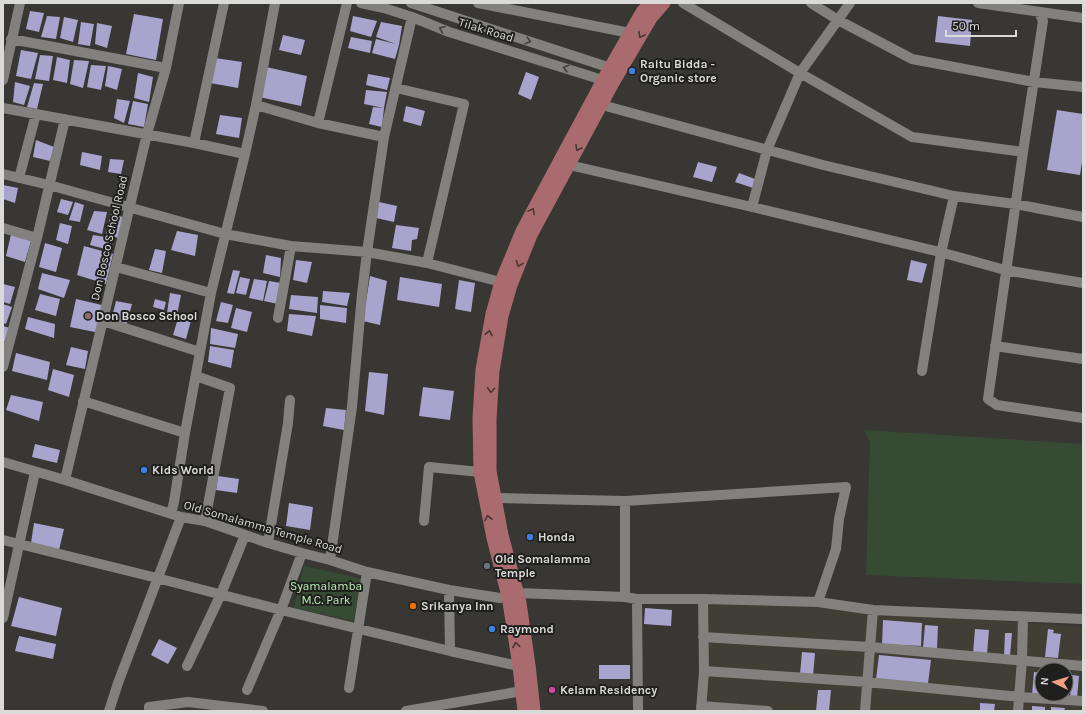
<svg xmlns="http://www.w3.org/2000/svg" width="1086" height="714" font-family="Karla,sans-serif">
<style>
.built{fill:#413e35;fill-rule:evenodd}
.green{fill:#374a34}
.building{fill:#a8a4ce}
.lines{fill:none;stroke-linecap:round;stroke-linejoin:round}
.minor{stroke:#82817e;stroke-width:10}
.major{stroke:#a96b6e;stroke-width:13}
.oneway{stroke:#42413f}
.oneway2{stroke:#483635}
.shop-dot{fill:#3f7fe0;stroke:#1f1f1d;stroke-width:1.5}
.education-dot{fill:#8d6e63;stroke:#1f1f1d;stroke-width:1.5}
.worship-dot{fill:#6b7280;stroke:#1f1f1d;stroke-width:1.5}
.food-dot{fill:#e8710a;stroke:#1f1f1d;stroke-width:1.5}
.hotel-dot{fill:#d1479c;stroke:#1f1f1d;stroke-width:1.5}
.labels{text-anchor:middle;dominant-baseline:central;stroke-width:4;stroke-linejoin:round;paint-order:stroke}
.street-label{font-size:12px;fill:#dadad8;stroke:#1f1f1d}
.poi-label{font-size:12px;font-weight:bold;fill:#dadad8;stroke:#1f1f1d;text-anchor:start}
.park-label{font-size:12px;fill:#bdefb7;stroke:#1f1f1d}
</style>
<rect width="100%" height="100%" fill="#383734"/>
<path class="built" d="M703,599l380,28v84h-382zM1042,670h24v24h-24z"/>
<path class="green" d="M864,430l219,14v140l-217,-9 4,-133z
M304,566l59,13 -10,42 -59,-13z"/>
<path class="building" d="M30,11l14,2 -5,19 -13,-3z
M134,14l29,5 -7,41 -30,-6z
M47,16l13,1 -4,22 -15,-2z
M353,16l24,5 -6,16 -21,-6z
M938,16l34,4 -2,26 -35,-4z
M64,17l14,3 -5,22 -13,-4z
M81,22l13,2 -4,22 -12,-2z
M381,22l21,4 -3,19 -4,14 -23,-6 4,-14 20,5 -20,-7z
M97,23l15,3 -5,22 -12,-4z
M283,35l22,5 -4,15 -22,-5z
M351,37l21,4 -2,12 -22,-5z
M21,50l17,3 -7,26 -15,-3z
M40,55l13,1 -4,25 -14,-2z
M57,57l13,3 -3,23 -14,-3z
M215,58l27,4 -4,26 -28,-5z
M74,60l15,1 -6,27 -13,-4z
M91,65l15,1 -5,24 -14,-3z
M108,66l14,3 -5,21 -12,-4z
M266,67l41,9 -6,30 -42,-9z
M526,72l13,5 -8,23 -13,-6z
M138,73l15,4 -4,25 -15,-4z
M368,74l22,4 -3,12 -21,-5z
M15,82l15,4 -6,19 -11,-3z
M34,83l9,1 -6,25 -10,-2z
M366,90l21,2 -3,16 -20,-4z
M117,99l13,2 -6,22 -10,-5z
M133,101l15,3 -4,23 -16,-3z
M406,106l19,5 -4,15 -18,-5z
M373,107l11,1 -2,19 -13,-3z
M1057,110l26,4v42l-3,19 -33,-5z
M220,115l22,3 -3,20 -23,-4z
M36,140l18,7 -4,14 -17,-4z
M82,152l20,4 -2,14 -20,-5z
M110,159l14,1 -3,14 -13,-2z
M698,162l19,5 -5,15 -19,-5z
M739,173l16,6 -2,9 -18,-6z
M3,185l15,3 -3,15 -12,-4z
M61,199l12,3 -5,13 -11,-3z
M75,202l9,3 -4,17 -11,-2z
M379,202l18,4 -3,16 -18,-4z
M94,211l13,1 -5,22 -15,-4z
M111,214l12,3 -5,21 -12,-4z
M60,223l12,3 -4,18 -12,-4z
M396,225l23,3 -2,11 -5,1 -1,11 -19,-3z
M177,231l21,4 -3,21 -24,-6z
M11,234l20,7 -6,21 -19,-6z
M93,235l19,3 -3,12 -19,-5z
M45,243l17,5 -6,24 -17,-5z
M84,246l29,8 -7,30 -29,-9z
M155,249l11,2 -4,22 -13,-3z
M266,255l15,3 -1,19 -17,-4z
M296,260l16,2 -5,21 -14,-3z
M911,260l16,4 -5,19 -15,-3z
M233,270l7,1 -6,23 -7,-1z
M42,273l28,7 -6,18 -26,-9z
M370,276l17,5 -7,44 -17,-4z
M240,277l10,2 -4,16 -10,-2z
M400,277l42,7 -3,23 -42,-7z
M254,279l13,2 -4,20 -14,-3z
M459,280l16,3 -4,29 -16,-3z
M269,281l12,2 -3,21 -14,-3z
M3,284l12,3 -5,17 -7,-2z
M323,291l27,2 -3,13 -25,-4z
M170,293l11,2 -4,20 -10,-2z
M40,294l20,5 -4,17 -21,-6z
M291,295l27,2 -1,16 -28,-4z
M76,299l30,7 -6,27 -30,-6z
M155,299l11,3 -2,8 -11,-3z
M116,301l16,3 -6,22 -15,-5z
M221,302l12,3 -5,18 -12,-2z
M3,304l9,3 -6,17 -3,-1z
M320,305l27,3 -1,15 -26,-4z
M236,308l16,4 -5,20 -16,-4z
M289,314l27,2 -4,20 -25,-5z
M179,315l13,2 -6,22 -13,-4z
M28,317l27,7 -1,14 -29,-9z
M3,326l7,2 -7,17z
M211,328l27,6 -3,14 -25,-4z
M210,346l24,4 -3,18 -23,-6z
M71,347l17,4 -3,18 -19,-4z
M16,353l34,9 -3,18 -35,-9z
M53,369l21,6 -5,22 -21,-7z
M369,372l19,2 -4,41 -19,-4z
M423,387l31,4 -4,29 -31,-4z
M11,395l32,7 -4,19 -33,-11z
M326,408l20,2 -2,20 -21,-4z
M35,444l25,6 -3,13 -25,-6z
M218,476l21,3 -2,14 -21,-3z
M289,503l24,4 -3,23 -24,-4z
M34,523l30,6 -5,21 -28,-7z
M19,597l43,11 -6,28 -45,-10z
M645,608l27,2 -1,16 -27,-2z
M883,620l39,3 -1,23 -39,-2z
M925,625l13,1 -1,23 -14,-1z
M975,629l14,1 -2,24 -14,-1z
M1048,629l6,1 -1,3 8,1 -3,24 -13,-1z
M1005,633h7l-2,23h-6z
M19,636l37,8 -3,15 -38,-8z
M159,639l18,9 -9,16 -17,-9z
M802,652l13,1 -2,23 -13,-2z
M879,655l52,5 -3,24 -52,-5z
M599,665h31v14h-31z
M1034,672l8,1v21l-10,1z
M1072,675l7,1 -2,22h-7z
M818,690h13l-2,21h-13z
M980,703l15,1 -1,7h-14z
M1032,706l13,1v4h-13z
M1051,707l14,1 -1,3h-13z"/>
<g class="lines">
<path class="minor" d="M361,3l23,5 28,9 37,15 160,50
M411,3l206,67
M478,3l152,30
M683,3l117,70 112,64 111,15
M811,3l27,17 74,39 122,23 49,5
M978,3l105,15
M1039,12l4,9 -20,131 -35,247 9,6 86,13
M11,39l155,29
M3,80l17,-77
M396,88l68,16 -37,159
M256,105l62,18 66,14
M602,105l221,60 89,21 42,10 61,8 68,13
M3,108l191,35 51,11
M318,123l29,-120
M194,143l30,-140
M569,165l183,42 188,45 65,18 78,13
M3,174l46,11 176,49 66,12 76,6 60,11 74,19
M19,178l17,-64
M752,207l15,-57 33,-77 50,-70
M3,228l34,10
M116,267l95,26
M278,318l13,-72
M103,321l97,31
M995,346l88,13
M3,367l34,-129 28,-119
M922,371l19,-118 13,-57
M196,376l34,12 -25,133
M83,401l102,32
M3,462l62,18 116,37 24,4 63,22 34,10 28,7 37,12 82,18 51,8 18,-5 107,4 12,2h66l115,3 55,8 210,9
M65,480l82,-346 19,-66 13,-65
M495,498l130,3 221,-14 -7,32 -3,30 -18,53
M625,501v96
M171,514l3,-12 11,-69 26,-140 34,-139 11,-49 19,-102
M424,521l5,-54 51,5
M3,540l154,38 124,32 169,41 69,15
M268,543l20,-120 2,-23
M330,560l22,-153 10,-113 5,-42 17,-115 28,-120
M449,590l1,61
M637,599l1,112
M3,618l32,-146
M703,637l167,10 213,19
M187,666l34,-72 24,-59
M704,671l163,11 153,15 63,4
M349,688l18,-116
M247,690l34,-80 21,-57
M701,706l67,5
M109,711l9,-28 63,-166
M149,711v-4l39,-5 75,9
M406,711l116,-20
M701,711l3,-40 -1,-72
M865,711l8,-101
M1018,711l4,-51 1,-43"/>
<path class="major" d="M524,711l-5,-45 -11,-70 -15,-58 -13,-66 -1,-54 3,-48 10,-56 9,-32 21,-51 81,-151 39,-68 8,-9
M534,711l-5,-46 -9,-62 -18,-68 -12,-64v-52l3,-48 9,-55 9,-31 20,-50 82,-152 38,-65 13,-15"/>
</g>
<defs><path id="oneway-chevron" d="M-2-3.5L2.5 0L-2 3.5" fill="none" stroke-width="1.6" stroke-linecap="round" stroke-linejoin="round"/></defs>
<g class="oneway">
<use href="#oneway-chevron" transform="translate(442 29) rotate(-158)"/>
<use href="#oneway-chevron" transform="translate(528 41) rotate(18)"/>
<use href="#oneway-chevron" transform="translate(566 68) rotate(-163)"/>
</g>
<g class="oneway2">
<use href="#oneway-chevron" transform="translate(641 35) rotate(119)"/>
<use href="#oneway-chevron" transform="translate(578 148) rotate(119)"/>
<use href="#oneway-chevron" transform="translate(532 211) rotate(-62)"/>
<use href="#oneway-chevron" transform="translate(519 264) rotate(112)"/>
<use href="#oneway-chevron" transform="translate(489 333) rotate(-80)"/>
<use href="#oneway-chevron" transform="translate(491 390) rotate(94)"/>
<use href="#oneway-chevron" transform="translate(488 518) rotate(-102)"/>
<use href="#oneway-chevron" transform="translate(516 645) rotate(-99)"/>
</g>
<g class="shop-dot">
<circle cx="632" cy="71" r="4"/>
<circle cx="144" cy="470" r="4"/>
<circle cx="530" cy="537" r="4"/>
<circle cx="492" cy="629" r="4"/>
</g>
<circle class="education-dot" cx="88" cy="316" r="4"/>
<circle class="worship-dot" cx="487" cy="566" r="4"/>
<circle class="food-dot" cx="413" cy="606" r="4"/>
<circle class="hotel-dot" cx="552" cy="690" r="4"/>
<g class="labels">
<g class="street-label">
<text transform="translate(486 30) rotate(17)">Tilak Road</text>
<text transform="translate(109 238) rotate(-77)">Don Bosco School Road</text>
<text transform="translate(263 527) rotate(16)">Old Somalamma Temple Road</text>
</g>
<g class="poi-label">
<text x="640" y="64">Raitu Bidda -<tspan x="640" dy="14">Organic store</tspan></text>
<text x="96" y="316">Don Bosco School</text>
<text x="152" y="470">Kids World</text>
<text x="538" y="537">Honda</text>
<text x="495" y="559">Old Somalamma<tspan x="495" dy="14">Temple</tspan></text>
<text x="421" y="606">Srikanya Inn</text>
<text x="500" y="629">Raymond</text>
<text x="560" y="690">Kelam Residency</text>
</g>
<g class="park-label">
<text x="326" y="586">Syamalamba<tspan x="326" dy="14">M.C. Park</tspan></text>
</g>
</g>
<rect width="1086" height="714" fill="none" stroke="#dadad8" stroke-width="8"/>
<g transform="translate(1054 682) rotate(275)"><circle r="19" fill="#1f1f1d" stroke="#6a6a68"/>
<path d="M0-3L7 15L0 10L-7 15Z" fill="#f2a081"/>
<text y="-6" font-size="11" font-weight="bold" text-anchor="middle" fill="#dadad8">N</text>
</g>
<path d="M946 30v6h70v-6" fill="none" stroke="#dadad8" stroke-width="2"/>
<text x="952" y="30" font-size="12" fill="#dadad8" stroke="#1f1f1d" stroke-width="3" paint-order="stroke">50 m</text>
</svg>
